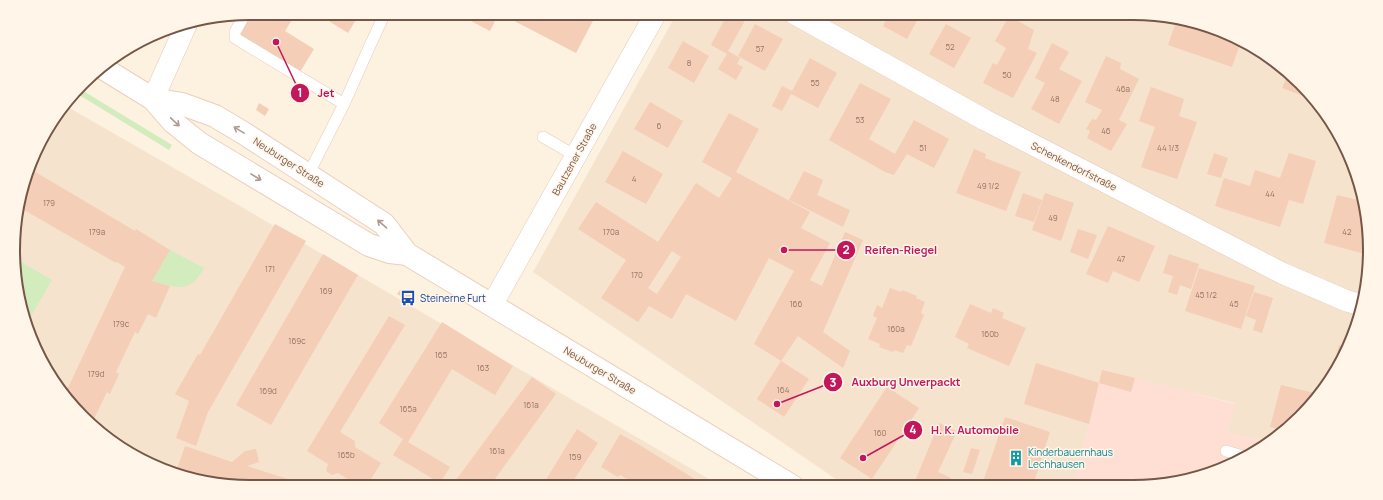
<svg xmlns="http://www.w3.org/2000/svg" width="1383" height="500" font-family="Manrope,sans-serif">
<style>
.residential{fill:#f5e3ce}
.commercial{fill:#ffdfd3}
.green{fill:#d2ecbe}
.building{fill:#f4ceb7;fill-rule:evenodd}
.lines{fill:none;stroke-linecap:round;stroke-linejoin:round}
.lane-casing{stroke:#e2cdbc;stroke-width:12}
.street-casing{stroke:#e2cdbc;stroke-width:22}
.secondary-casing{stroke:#e9d0bb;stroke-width:24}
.lane{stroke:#fff;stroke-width:11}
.street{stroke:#fff;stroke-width:21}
.secondary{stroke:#fff;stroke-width:22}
.oneway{stroke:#ad9a90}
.labels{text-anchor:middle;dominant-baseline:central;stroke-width:3;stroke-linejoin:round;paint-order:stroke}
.number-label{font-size:8px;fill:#967462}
.street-label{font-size:10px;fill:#765646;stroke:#fff5e8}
.transit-label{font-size:10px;fill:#164399;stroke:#fff5e8;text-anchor:start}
.culture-label{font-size:10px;fill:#0d838f;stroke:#fff5e8;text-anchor:start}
.rim{fill:none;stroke:#765646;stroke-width:2}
.leader{fill:none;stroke:#c2185b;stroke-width:1.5}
.callout-dot{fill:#c2185b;stroke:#fff5e8;stroke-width:1.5}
.mark-label{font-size:12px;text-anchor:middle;font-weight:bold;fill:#fff}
.callout-label{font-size:11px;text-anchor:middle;font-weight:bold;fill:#c2185b;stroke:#fff5e8;stroke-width:3;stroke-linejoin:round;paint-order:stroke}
</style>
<rect width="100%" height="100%" fill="#fdf1e0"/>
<path class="residential" d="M677,13h456l62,8 82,41 61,70 30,87 -6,93 -32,69 -41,47 -20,14 -42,-9 8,-30 -100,-24 -4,13 -32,-9 -25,102 -228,1 -313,-214z
M66,106l167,96 255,149 233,135 -471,1 -62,-8 -82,-41 -53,-57 -35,-85 -3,-77 30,-87z"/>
<path class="commercial" d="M1135,378l101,26 -9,29 42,9 -31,21 -74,22h-90l25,-102 32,9z"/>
<path class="green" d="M80,89l92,56 -3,5 -93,-57z
M170,250l34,18c-15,27 -27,19 -52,13z
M16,259l36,21 -24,41 -10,-25z"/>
<path class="building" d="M252,13h4l8,5 3,-5h29l-11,18 29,18 -14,23 -61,-37z
M316,13h44l-12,20z
M456,13h141l-21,40 -77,-40 -9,18z
M728,13h17l3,2 -20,36 12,7 -3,6 6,3 -7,13 -18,-11 9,-15 -16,-9z
M890,13h31l-14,26 -24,-13z
M1009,16l25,14 -6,19 9,4 -24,45 -30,-15 10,-20 4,2 9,-17 -11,-7z
M1177,19l18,2 45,23 -8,23 -64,-22z
M755,24l28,15 -18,32 -27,-15z
M946,24l25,14 -17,30 -25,-14z
M683,41l26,15 -15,27 -26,-15z
M1052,43l17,9 -10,17 23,12 -23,43 -28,-15 14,-26 -10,-5z
M1106,56l15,7 -1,6 19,10 -20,41 8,4 -16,27 -24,-13 3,-7 -4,-2 6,-10 4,1 6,-10 -17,-8z
M810,58l27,15 -19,35 -27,-14 -9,17 -10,-5 10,-20 10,5z
M1288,74l21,24 -27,-10z
M860,83l31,16 -22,40 26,15 19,-34 35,19 -15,29 -27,-14 -13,21 -9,-3 -56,-32z
M1151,87l33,12 -5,17 18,6 -20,57 -36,-12 14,-40 -16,-6z
M650,102l33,19 -15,27 -34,-19z
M259,103l10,6 -4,7 -9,-6z
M729,113l30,16 -23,43 74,40 -9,16 29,15 -20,37 12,6 23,-54 18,8 -40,92 27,19 -7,17 -45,-32 -17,25 28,18 -25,38 -27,-18 24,-38 -27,-17 40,-73 -25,-13 -33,63 -50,-27 -14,25 -23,-13 -11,16 -37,-24 25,-38 -48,-31 18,-27 62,40 38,-59 23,15 13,-20 -30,-16zM672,251l9,6 -24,37 -9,-6z
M974,149l12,5 -1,4 36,14 -15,39 -50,-18z
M623,151l40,23 -17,30 -41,-22z
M1214,153l14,5 -7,20 -14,-4z
M1289,153l27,8 -13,43 -14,-4 -9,27 -65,-21 9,-28 26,8 5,-16 25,8z
M32,170l103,61 1,-2 34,21 -18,31 18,5 -14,32 -8,-4 -10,20 -3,-2 -19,40 3,2 -9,20 -3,-2 -15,31 -27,-29 60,-127 -8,-5 -1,1 -97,-56z
M804,171l19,9 -6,15 33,15 -7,17 -54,-27z
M1023,193l19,7 -8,22 -19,-6z
M1045,193l29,10 -13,38 -29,-11z
M1337,195l25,6 6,18 -3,35 -41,-11z
M275,224l31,17 -98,171 -12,34 -20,-8 13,-37 -14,-7 23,-40 2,1z
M1108,226l47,20 -16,36 -26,-11 -5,12 -22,-9z
M1078,229l19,6 -9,24 -18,-7z
M323,254l35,21 -87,150 -35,-20z
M1169,254l30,10 -8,25 -11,-4 -3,10 -9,-3 5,-16 -10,-3z
M1199,268l56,18 -14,43 -56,-18z
M890,288l11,4 1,-2 15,6 -1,2 9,4 -4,11 3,2 -13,31 -4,-1 -4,8 -9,-3 -1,2 -14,-5 1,-3 -12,-5 9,-21 -4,-2 4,-11 5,3z
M401,289l14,9 -3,5 -15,-9z
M1254,292l19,6 -11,35 -9,-3 3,-10 -10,-4z
M970,304l21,9 2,-5 11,5 -2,5 24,10 -17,38 -42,-18 2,-4 -14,-7z
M389,316l16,9 -65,107 15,9v6l26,16 -15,24h-6l-22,-14 -6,2 -6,-4 2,-7 -21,-13z
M442,322l71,44 -18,29 -43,-26 -44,73 42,25 -10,16 -47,-28 10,-16 -24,-16z
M1339,345l7,2 -13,27h-1z
M1036,363l63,20 3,-13 33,8 -4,14 -32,-9 -10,41 -65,-20z
M532,377l24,17 -66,92 -25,1 -9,-7z
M1281,385l38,9 -30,34 -4,3 -15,-4z
M887,387l32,21 -47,71 -32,-21z
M1005,417l45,15 -17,53h-51z
M939,423l18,8 -19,41 13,6 -3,7 -35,1z
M577,429l21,14 -28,43h-28z
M620,434l18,10 68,42h-67l-19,-11 -2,2 -17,-10z
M185,446l47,16 13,-11 11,-2 3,13 -12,4 50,16 -1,5h-46l-62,-8 -12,-7z
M971,448l9,2 -8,24 -9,-2z"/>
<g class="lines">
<defs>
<path id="lane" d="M245,14l-10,18v6l109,66
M543,137l33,19
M308,175l36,-71 24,-54 17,-37
M1226,451l20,6"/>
<path id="street" d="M793,13l192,107 297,153 65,28 15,4
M153,99l34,-76
M492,305l164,-292"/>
<path id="secondary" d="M101,67l52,32 20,23 26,21 170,102 21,7 17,2
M153,99l29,5 33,12 30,18 139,90 23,30 385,232"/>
</defs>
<use href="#lane" class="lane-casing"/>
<use href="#street" class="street-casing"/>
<use href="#secondary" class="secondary-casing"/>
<use href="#lane" class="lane"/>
<use href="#street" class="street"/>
<use href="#secondary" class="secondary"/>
</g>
<defs><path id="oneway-shaft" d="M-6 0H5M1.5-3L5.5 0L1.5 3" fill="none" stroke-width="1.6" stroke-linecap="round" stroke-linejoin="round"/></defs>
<g class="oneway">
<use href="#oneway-shaft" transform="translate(175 122) rotate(43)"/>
<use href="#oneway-shaft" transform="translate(239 130) rotate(-149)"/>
<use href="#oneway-shaft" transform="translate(256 177) rotate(31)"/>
<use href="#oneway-shaft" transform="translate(382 224) rotate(-139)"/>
</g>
<defs>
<symbol id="bus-bare" viewBox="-9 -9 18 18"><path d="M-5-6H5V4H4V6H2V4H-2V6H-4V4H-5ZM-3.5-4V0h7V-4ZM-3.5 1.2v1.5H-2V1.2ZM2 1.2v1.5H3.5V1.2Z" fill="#1a4fb4" stroke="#fff5e8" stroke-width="2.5" paint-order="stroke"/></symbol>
<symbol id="building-bare" viewBox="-9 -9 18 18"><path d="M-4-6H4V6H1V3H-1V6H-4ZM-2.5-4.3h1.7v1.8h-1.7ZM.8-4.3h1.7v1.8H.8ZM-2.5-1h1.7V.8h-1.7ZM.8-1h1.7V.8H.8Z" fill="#0f9aa8" stroke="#fff5e8" stroke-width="2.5" paint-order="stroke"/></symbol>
</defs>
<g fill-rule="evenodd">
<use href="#bus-bare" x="397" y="287" width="22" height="22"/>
<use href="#building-bare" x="1005" y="447" width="22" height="22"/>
</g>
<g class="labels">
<g class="number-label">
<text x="950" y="46">52</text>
<text x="760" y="48">57</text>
<text x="689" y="62">8</text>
<text x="1007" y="74">50</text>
<text x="815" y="82">55</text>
<text x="1123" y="88">46a</text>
<text x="1055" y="98">48</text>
<text x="860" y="119">53</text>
<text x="659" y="125">6</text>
<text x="1106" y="130">46</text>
<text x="923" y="147">51</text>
<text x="1168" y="147">44 1/3</text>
<text x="634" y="178">4</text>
<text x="988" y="185">49 1/2</text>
<text x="1270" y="193">44</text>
<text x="49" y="202">179</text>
<text x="1053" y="217">49</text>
<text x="97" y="231">179a</text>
<text x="611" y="231">170a</text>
<text x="1347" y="231">42</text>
<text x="1121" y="258">47</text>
<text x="270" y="268">171</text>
<text x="637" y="274">170</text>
<text x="326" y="290">169</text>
<text x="1206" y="294">45 1/2</text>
<text x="796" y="303">166</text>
<text x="1234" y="303">45</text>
<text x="121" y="323">179c</text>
<text x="896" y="328">160a</text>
<text x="990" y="333">160b</text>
<text x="297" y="340">169c</text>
<text x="441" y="354">165</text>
<text x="483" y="367">163</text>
<text x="96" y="373">179d</text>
<text x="783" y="389">164</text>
<text x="268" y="390">169d</text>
<text x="531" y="404">161a</text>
<text x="408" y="408">165a</text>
<text x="880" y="432">160</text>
<text x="497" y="450">161a</text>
<text x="346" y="454">165b</text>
<text x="575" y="456">159</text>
</g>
<g class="street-label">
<text transform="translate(574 159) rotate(-61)">Bautzener Straße</text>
<text transform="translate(289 162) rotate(33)">Neuburger Straße</text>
<text transform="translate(1074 166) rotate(27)">Schenkendorfstraße</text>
<text transform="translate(600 370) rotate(31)">Neuburger Straße</text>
</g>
<g class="transit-label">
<text x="420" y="298">Steinerne Furt</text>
</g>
<g class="culture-label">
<text x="1028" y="452">Kinderbauernhaus<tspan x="1028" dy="12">Lechhausen</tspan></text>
</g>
</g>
<path d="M0 0H1383V500H0ZM250 20H1133A230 230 0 0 1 1363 250V250A230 230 0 0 1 1133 480H250A230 230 0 0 1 20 250V250A230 230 0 0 1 250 20Z" fill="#fff5e8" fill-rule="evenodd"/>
<path class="rim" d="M250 20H1133A230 230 0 0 1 1363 250V250A230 230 0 0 1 1133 480H250A230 230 0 0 1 20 250V250A230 230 0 0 1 250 20Z"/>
<path class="leader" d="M276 42L300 93M784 250L846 250M777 404L833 382M863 458L913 430"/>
<g class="callout-dot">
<circle cx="276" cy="42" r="4"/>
<circle cx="784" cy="250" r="4"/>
<circle cx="777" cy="404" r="4"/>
<circle cx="863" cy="458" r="4"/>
<circle cx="300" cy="93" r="10"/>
<circle cx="846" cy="250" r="10"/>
<circle cx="833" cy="382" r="10"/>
<circle cx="913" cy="430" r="10"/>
</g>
<g class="mark-label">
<text x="300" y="97">1</text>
<text x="846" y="254">2</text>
<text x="833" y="387">3</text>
<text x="913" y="434">4</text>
</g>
<g class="callout-label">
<text x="326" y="97">Jet</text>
<text x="901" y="254">Reifen-Riegel</text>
<text x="906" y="386">Auxburg Unverpackt</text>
<text x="975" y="434">H. K. Automobile</text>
</g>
</svg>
